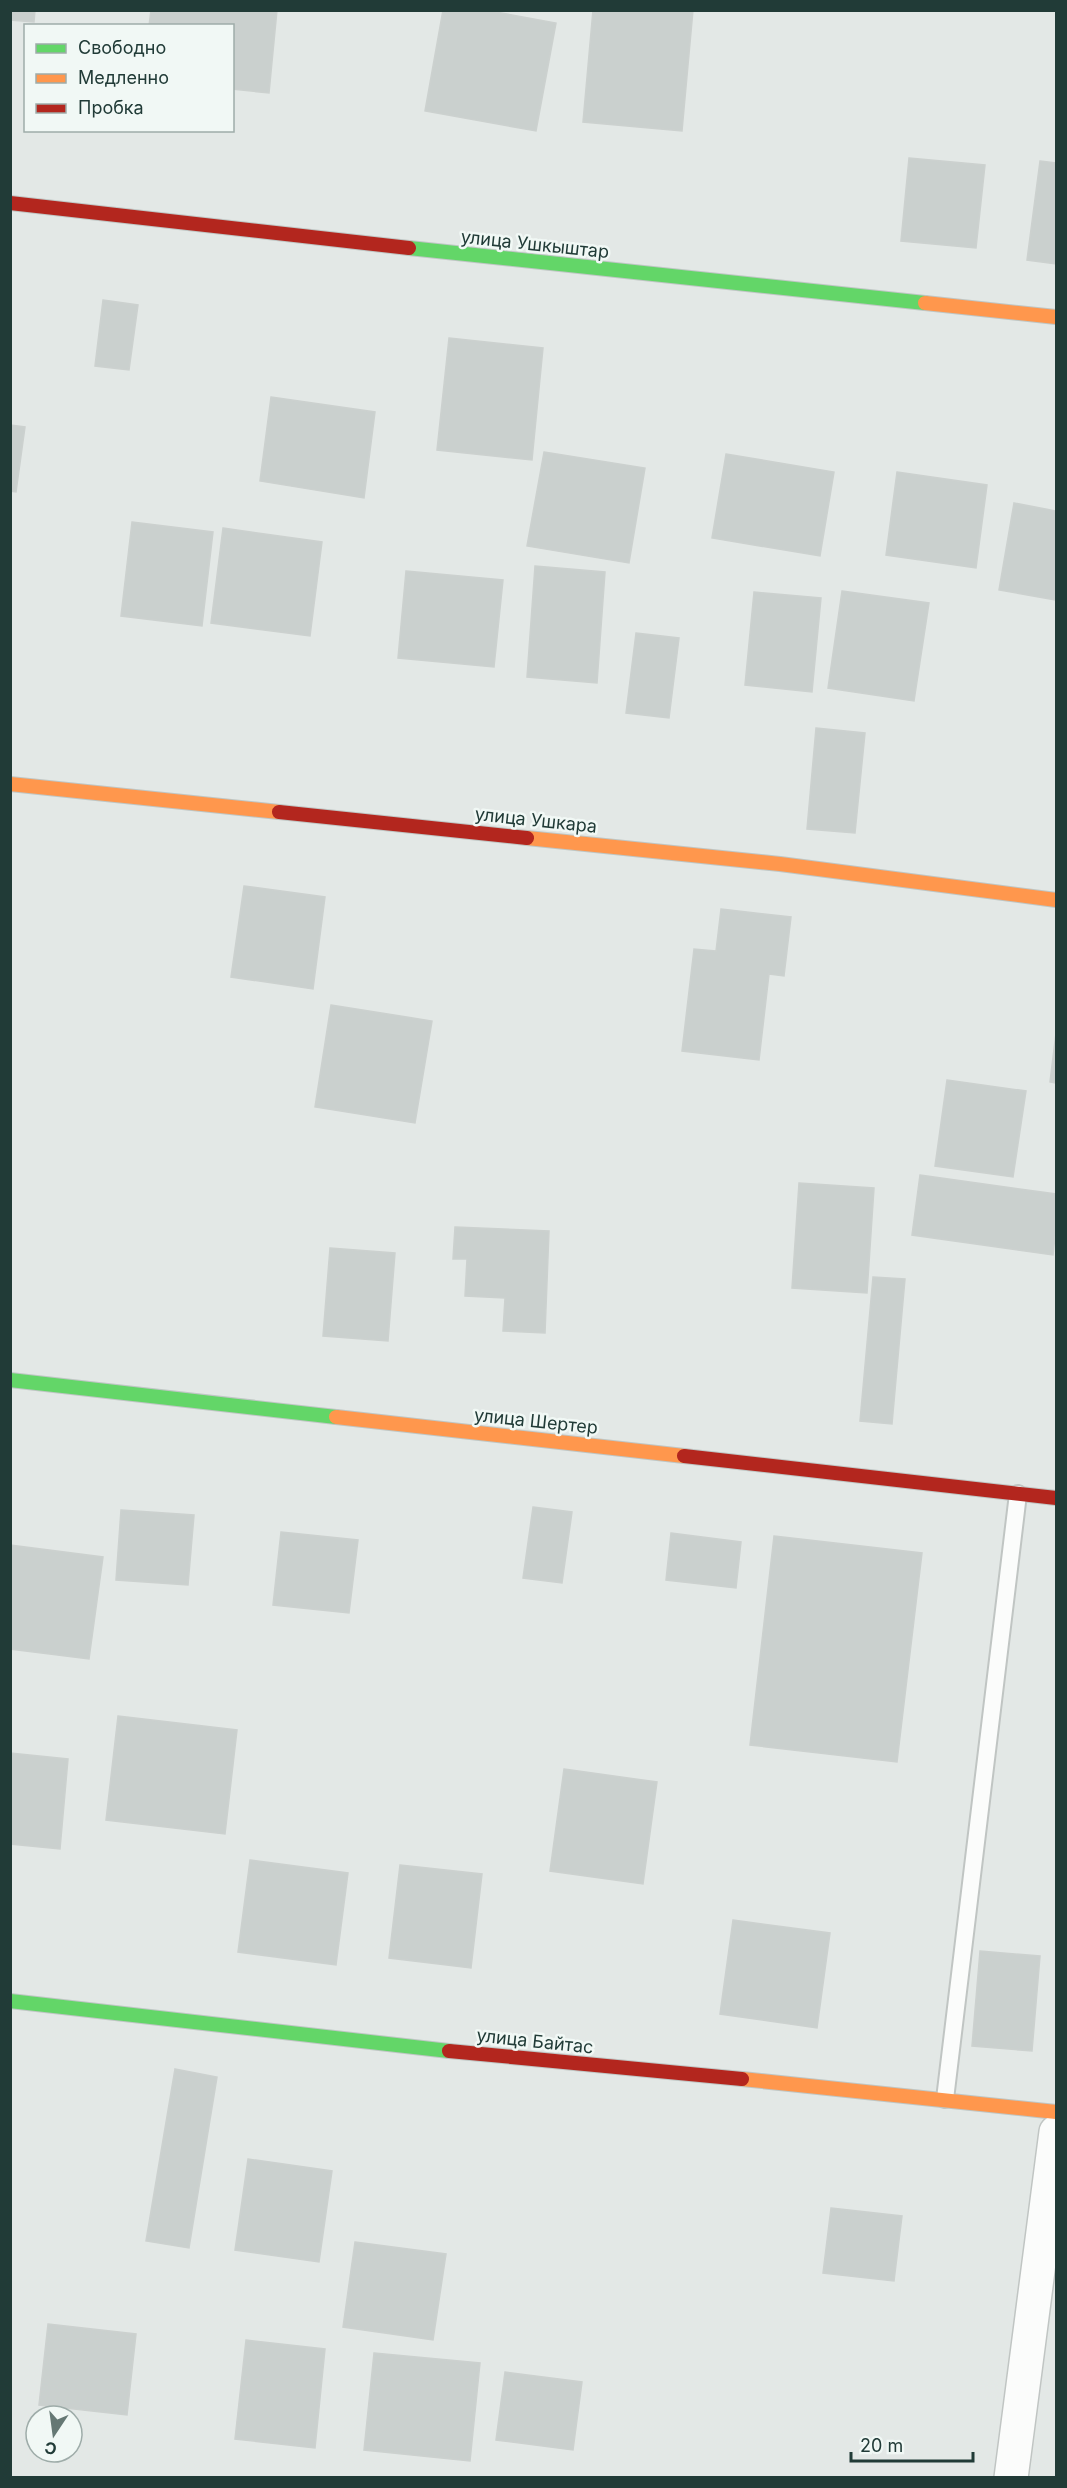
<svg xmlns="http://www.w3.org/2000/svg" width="1067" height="2488" font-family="Inter,sans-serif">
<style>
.building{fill:#cad0ce;stroke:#ccd1cf;stroke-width:1.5}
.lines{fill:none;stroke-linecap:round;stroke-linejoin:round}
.lane-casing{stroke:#c0c5c3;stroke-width:20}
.street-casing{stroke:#c0c5c3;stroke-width:36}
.fast-casing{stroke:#bfc6c4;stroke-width:16}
.slow-casing{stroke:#bfc6c4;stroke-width:16}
.jam-casing{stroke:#bfc6c4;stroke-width:16}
.lane{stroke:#fbfcfb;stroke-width:16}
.street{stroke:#fbfcfb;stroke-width:33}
.fast{stroke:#63d668;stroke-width:14}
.slow{stroke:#ff974d;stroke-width:14}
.jam{stroke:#b3261e;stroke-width:14}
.labels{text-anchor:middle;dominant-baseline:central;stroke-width:5;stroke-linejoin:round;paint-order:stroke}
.street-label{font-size:18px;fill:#213b37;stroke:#f1f8f5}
</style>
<rect width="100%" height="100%" fill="#e3e8e6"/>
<path class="building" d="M10,10h25l-1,12 -24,-2z
M151,10h126l-8,83 -37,-4v-63h-83z
M443,10h42l71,13 -20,108 -111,-20z
M593,10h100l-11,121 -99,-9z
M909,158l76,7 -9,83 -75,-7z
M1040,161l16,2v101l-29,-4z
M103,300l35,5 -9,65 -34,-4z
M449,338l94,10 -11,112 -95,-10z
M271,397l104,15 -11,86 -104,-17z
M10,425l15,2 -9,65 -6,-1z
M544,452l101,16 -16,95 -102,-17z
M726,454l108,18 -14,84 -108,-18z
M897,472l90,13 -11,83 -90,-13z
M1014,503l42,8v89l-57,-10z
M132,522l81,10 -11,94 -81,-10z
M223,528l99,14 -12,94 -99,-13z
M535,566l70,6 -8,111 -70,-6z
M406,571l97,9 -9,87 -96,-9z
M842,591l87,12 -15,98 -86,-13z
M754,592l67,6 -9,94 -67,-7z
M636,633l43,5 -10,80 -43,-5z
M816,728l49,5 -10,100 -48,-4z
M244,886l81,11 -12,92 -82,-12z
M721,909l70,8 -7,59 -15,-2 -10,86 -77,-9 12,-102 22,2z
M331,1005l101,16 -17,102 -100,-16z
M1056,1033v50l-6,-1z
M947,1080l79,11 -13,86 -78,-11z
M920,1175l136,19v33l-3,28 -141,-20z
M799,1183l75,5 -7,105 -75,-5z
M455,1227l94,4 -4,102 -42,-2 2,-33 -40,-2 2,-37h-14z
M330,1248l65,5 -7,88 -65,-5z
M873,1277l32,2 -13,145 -32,-3z
M533,1507l39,5 -10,71 -39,-5z
M121,1510l73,5 -6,70 -72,-5z
M281,1532l77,8 -9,73 -76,-8z
M671,1533l70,9 -5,46 -70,-8z
M774,1536l148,17 -25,209 -147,-17z
M10,1545l93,12 -14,102 -79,-10z
M118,1716l119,14 -12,104 -119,-14z
M10,1753l58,6 -8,90 -50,-5z
M564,1769l93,13 -14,102 -93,-13z
M250,1860l98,13 -12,92 -98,-13z
M400,1865l82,9 -11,94 -82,-10z
M733,1920l97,13 -13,95 -97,-14z
M980,1951l60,5 -8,95 -60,-5z
M175,2069l42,8 -28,171 -43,-7z
M248,2159l84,12 -13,91 -84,-12z
M831,2208l71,8 -8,65 -71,-8z
M355,2242l91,12 -13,86 -90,-13z
M48,2324l88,10 -9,81 -88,-10z
M246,2340l79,9 -10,99 -80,-9z
M374,2353l106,10 -10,98 -106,-11z
M505,2372l77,10 -9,68 -77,-10z"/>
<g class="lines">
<defs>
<path id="lane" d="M945,2099l73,-605"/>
<path id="street" d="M1011,2478l45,-346"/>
<path id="fast" d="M409,248l516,55
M10,1380l326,37
M10,2001l439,50"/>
<path id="slow" d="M925,303l131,14
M10,784l269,28
M527,838l253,26 276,36
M336,1417l348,39
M742,2079l314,33"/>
<path id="jam" d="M10,203l399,45
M279,812l248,26
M684,1456l372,42
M449,2051l293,28"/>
</defs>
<use href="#lane" class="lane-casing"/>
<use href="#street" class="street-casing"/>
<use href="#fast" class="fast-casing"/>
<use href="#slow" class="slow-casing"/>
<use href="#jam" class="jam-casing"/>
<use href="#lane" class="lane"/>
<use href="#street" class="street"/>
<use href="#fast" class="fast"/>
<use href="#slow" class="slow"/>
<use href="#jam" class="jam"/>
</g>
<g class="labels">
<g class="street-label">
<text transform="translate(535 244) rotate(6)">улица Ушкыштар</text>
<text transform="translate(536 820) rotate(6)">улица Ушкара</text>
<text transform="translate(536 1421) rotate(6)">улица Шертер</text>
<text transform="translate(535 2041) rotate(6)">улица Байтас</text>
</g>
</g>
<rect width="1067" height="2488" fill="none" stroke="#213b37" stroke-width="24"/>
<rect x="24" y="24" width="210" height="108" fill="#f1f8f5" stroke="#9eaca9" stroke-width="1.5"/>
<rect x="36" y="44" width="30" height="9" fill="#63d668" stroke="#9eaca9" stroke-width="1.5"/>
<text x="78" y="54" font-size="18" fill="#213b37">Свободно</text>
<rect x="36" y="74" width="30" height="9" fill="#ff974d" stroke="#9eaca9" stroke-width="1.5"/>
<text x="78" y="84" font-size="18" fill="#213b37">Медленно</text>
<rect x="36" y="104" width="30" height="9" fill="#b3261e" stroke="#9eaca9" stroke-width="1.5"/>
<text x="78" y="114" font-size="18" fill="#213b37">Пробка</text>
<g transform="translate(54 2434) rotate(193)"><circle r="28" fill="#f1f8f5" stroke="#9eaca9" stroke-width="1.5"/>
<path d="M0-4.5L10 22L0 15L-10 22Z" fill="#657874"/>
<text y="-9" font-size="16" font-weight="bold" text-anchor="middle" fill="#213b37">С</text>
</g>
<path d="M851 2452v9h122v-9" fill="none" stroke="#213b37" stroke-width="3"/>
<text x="860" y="2452" font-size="18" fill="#213b37" stroke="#f1f8f5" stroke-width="4.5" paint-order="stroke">20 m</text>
</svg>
